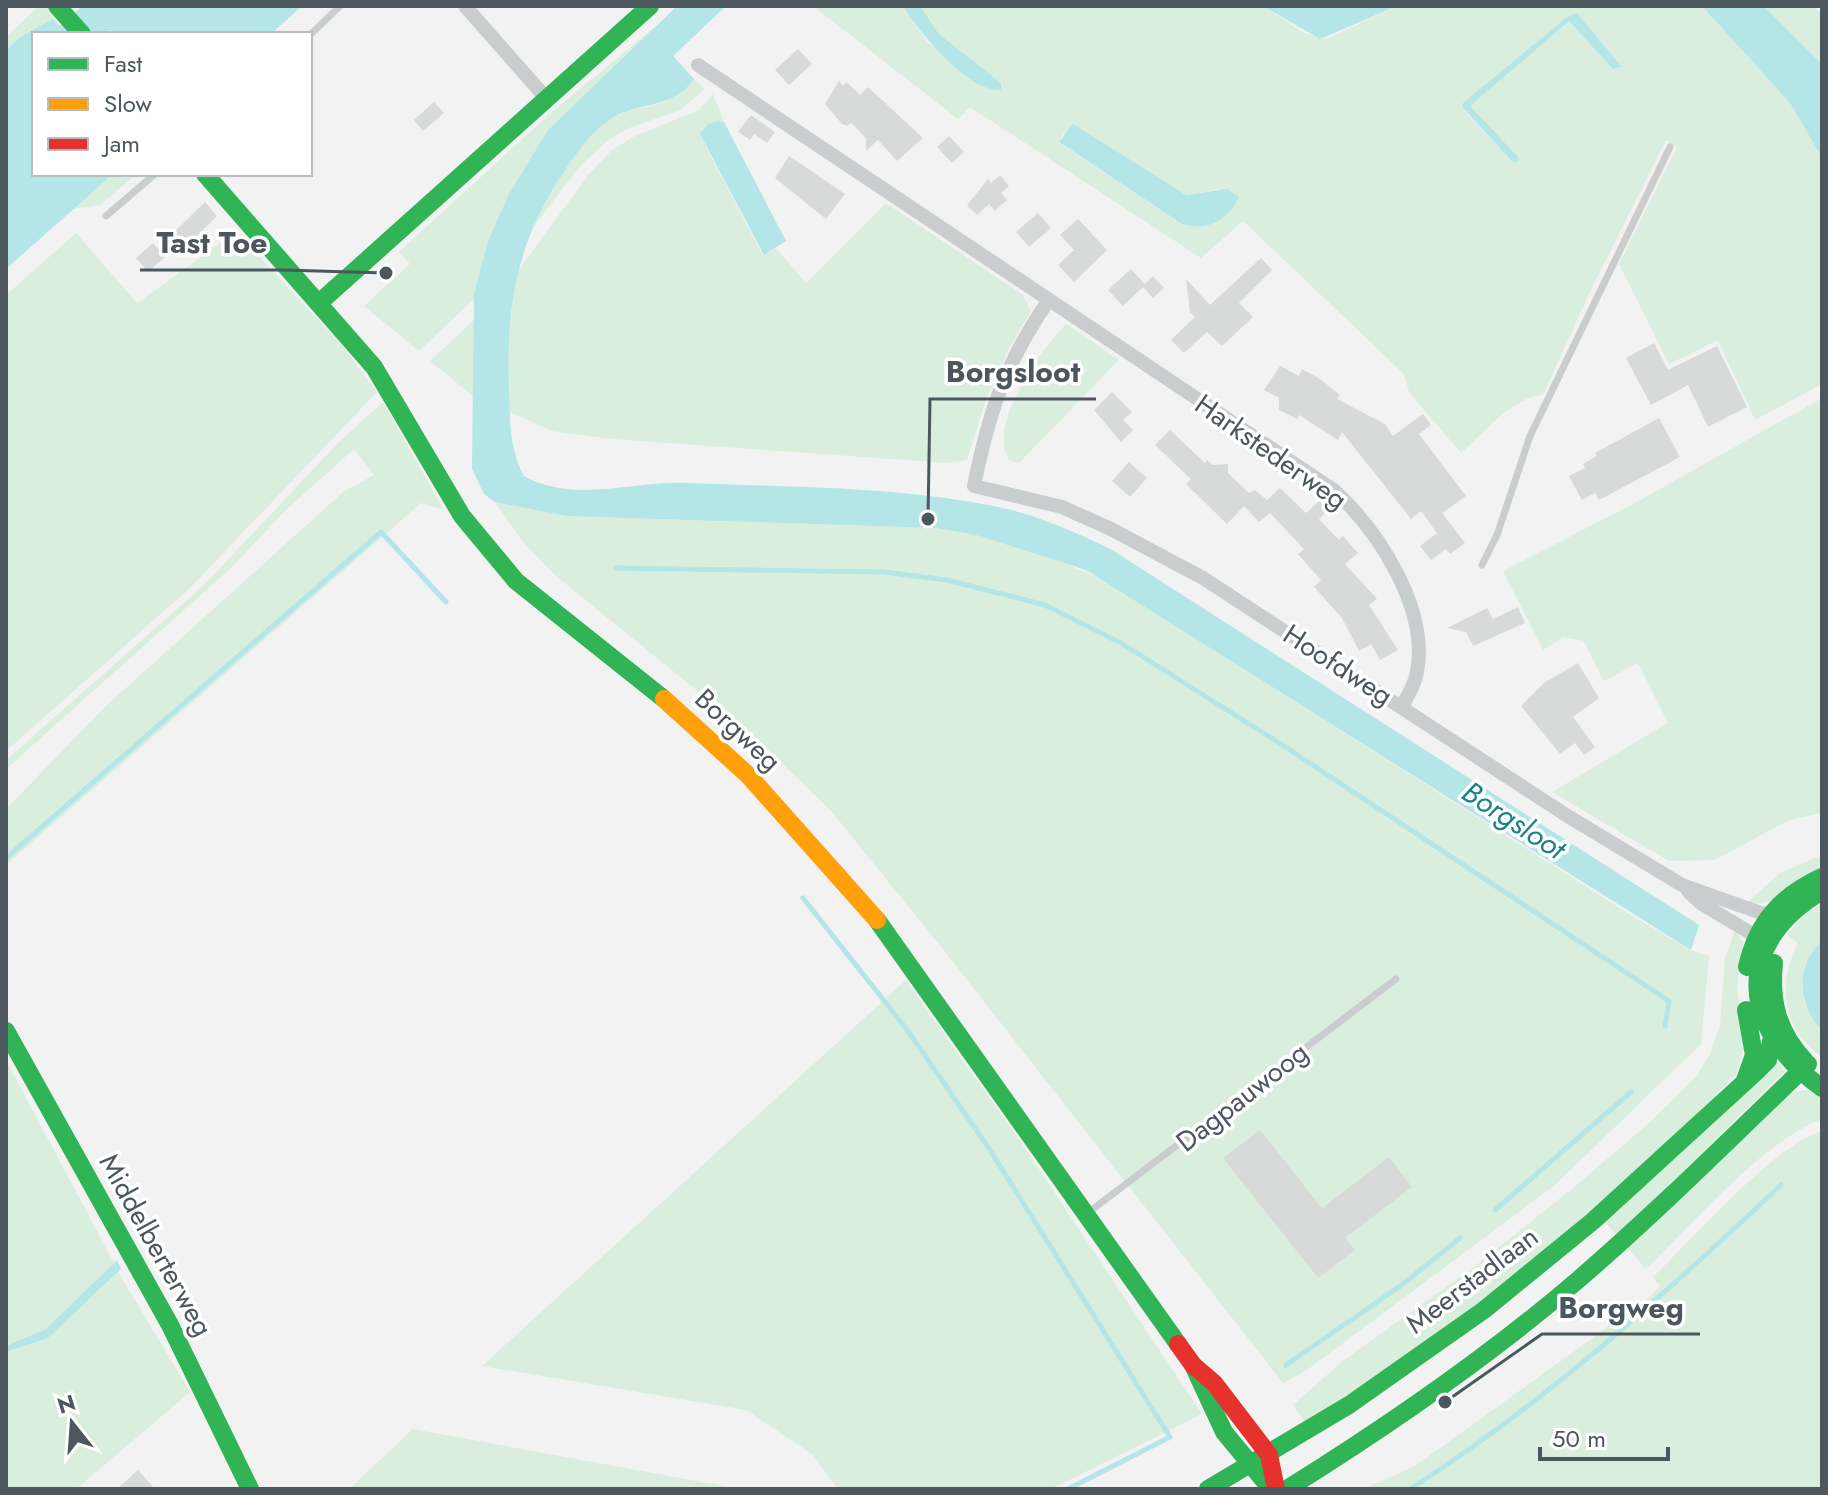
<svg xmlns="http://www.w3.org/2000/svg" width="1828" height="1495" font-family="Jost,sans-serif">
<style>
.green{fill:#daeede;fill-rule:evenodd}
.water{fill:#b4e5e7}
.lines{fill:none;stroke-linecap:round;stroke-linejoin:round}
.stream{stroke:#b4e5e7;stroke-width:5}
.building{fill:#d8dada}
.lane{stroke:#cacdce;stroke-width:7}
.street{stroke:#cacdce;stroke-width:14}
.fast{stroke:#30b455;stroke-width:18}
.slow{stroke:#ff9f0a;stroke-width:18}
.jam{stroke:#e5322d;stroke-width:18}
.labels{text-anchor:middle;dominant-baseline:central;stroke-width:7;stroke-linejoin:round;paint-order:stroke}
.street-label{font-size:28px;fill:#4b575c;stroke:#fff}
.water-label{font-size:30px;font-style:italic;fill:#1d8287;stroke:#fff}
.leader{fill:none;stroke:#4b575c;stroke-width:3}
.callout-dot{fill:#4b575c;stroke:#fff;stroke-width:3}
.callout-label{font-size:30px;text-anchor:middle;font-weight:bold;fill:#4b575c;stroke:#fff;stroke-width:7;stroke-linejoin:round;paint-order:stroke}
</style>
<rect width="100%" height="100%" fill="#f2f2f2"/>
<path class="green" d="M39,6h7l7,13 -31,17 -16,14v-13z
M813,6h90l24,36 74,48v-7l-62,-49 -19,-28h343l41,27 22,6 71,-33h305l88,97 32,55v226l-67,36 -37,-80 -49,24 -50,-100 58,-117 -11,-7 -78,156 -45,99c-30,1 -60,39 -82,58l-52,-61 -5,-18 -161,-153 -42,37 -231,-151 -12,12zM1577,13l45,54 -2,2 -51,-48 -100,85 50,56h-6l-50,-53 104,-92zM1063,134l123,61 35,-6 -39,35 -123,-81z
M1764,6h50l8,9v49z
M661,22l-113,108 -39,64 -21,47 -14,58 -55,52 -55,-45 46,-42 -11,-12 154,-141z
M694,79l11,10 -24,21 -55,19 -18,11 -28,26 -53,69c17,-34 50,-100 86,-118 28,-13 63,-9 81,-38z
M713,94l11,28 -6,-1 -18,13 6,13 55,105 3,3 12,-7 30,35 80,-80 137,92 8,16 -23,39 -22,49 -19,61 -21,3 -334,-24 -60,-8 -42,-19 -2,-68 8,-70 72,-99 23,-24 22,-14 66,-27z
M113,174h24l-37,31 -27,4z
M236,232l105,112 36,48 -187,196 -184,163v-456l70,-62 61,70z
M474,320l-1,76 -43,-35z
M1066,324l53,36 -100,103 -10,-3c-23,-34 33,-112 57,-136z
M1822,398v415l-33,7 -74,40 -46,1 -117,-69 116,-69 -30,-60 -34,18 -20,-40 -21,-4 -20,13 -40,-79 132,-68z
M383,402l61,108 -23,-7 -415,362v-56l99,-102 238,-215 31,-17 -20,-26 -67,60 -56,59 -225,201v-9l197,-174 135,-143z
M495,502l71,14 369,12 45,8 62,18 64,27 520,331 64,38 19,6 -8,88 -145,140 -249,186 -24,13 -341,-435 -110,-136 -73,-71 -203,-165 -33,-34z
M1822,855v14c-19,11 -51,41 -74,33l32,-29z
M1822,905v35l-17,25 -3,24 2,12 18,29v27c-40,-27 -45,-74 -24,-114l-11,-8 19,-22z
M1735,930l8,13 -6,46 9,53 -10,33 -131,129 -140,110 -159,110 -13,-19 51,-45 130,-93 99,-79 78,-67 45,-44 14,-23 10,-29 5,-67z
M906,980l121,171 175,263 -151,75h-213l-26,-35 -66,-44 -264,-44z
M6,1060l108,203 -68,66 -40,17z
M1777,1061l8,10 -168,165 -14,-17z
M1806,1090l16,4v25c-61,24 -127,103 -176,150l-22,-25 163,-150z
M1822,1131v358h-458l51,-23 236,-170 9,-10 -7,-9c40,-38 121,-132 169,-146z
M118,1272l72,120 -114,97h-70v-137l42,-14z
M413,1429l311,57 3,3h-378z"/>
<path class="water" d="M82,6h220l-31,28h-157l-3,-4 -7,4h-70v140h79l-107,95v-219l16,-14 31,-17 7,7z
M677,6h49l-53,50 21,23c-20,31 -58,22 -85,41 -19,13 -31,31 -44,50 -48,70 -59,134 -56,218 2,35 -1,57 15,88 51,28 109,5 163,7 100,4 212,3 311,24 39,8 77,25 114,43l587,375 -8,25 -605,-380 -106,-34 -44,-8 -370,-12 -71,-14 -11,-8 -12,-25 2,-175 14,-53 21,-47 39,-64z
M903,6h17l19,28 62,49v7c-33,2 -82,-58 -98,-84z
M1263,6h134l-77,33z
M1702,6h62l58,58v94l-32,-55z
M1577,13l45,54 -9,2 -44,-48 -99,85 48,51 1,5h-6l-50,-54v-5l104,-86z
M718,121l6,1 62,119 -22,14 -64,-121 8,-10z
M1073,124l113,71 41,-6 12,8c-10,23 -33,35 -57,27l-123,-82z
M1822,940v90c-25,-26 -27,-64 0,-90z
M117,1260l4,9 -73,69 -42,14v-6l40,-17z"/>
<g class="lines">
<path class="stream" d="M616,568l268,4 63,8 98,25 76,38 163,103 385,255 -4,25
M6,858l375,-326 65,70
M803,898l105,133 80,116 182,290 -102,52
M1495,1210l136,-118
M1286,1365l117,-81 57,-46
M1410,1489c135,-86 255,-195 371,-304"/>
</g>
<path class="building" d="M798,49l14,15 -23,21 -14,-15z
M839,81l4,5 4,-4 13,13 8,-8 55,51 -26,23 -19,-21 -12,11v-13l-15,-15 -4,3 -5,-2 -17,-20z
M434,102l10,11 -21,18 -9,-11z
M751,115l24,17 -8,11 -13,-9 -4,6 -12,-8z
M949,136l15,16 -12,11 -15,-16z
M789,156l56,38 -19,25 -51,-41z
M1000,175l9,11 -8,7 6,7 -12,11 -6,-7 -12,11 -10,-10 21,-26 3,4z
M205,202l12,14 -38,38 -12,-15z
M1038,213l13,15 -22,19 -13,-15z
M1078,219l29,31 -33,32 -16,-17 16,-15 -14,-15z
M153,243l12,14 -17,15 -12,-14z
M1261,258l11,12 -33,33 14,14 -31,29 -15,-14 -23,21 -13,-13 24,-23 -5,-5 -4,-33 24,26z
M1131,269l14,15 8,-8 11,12 -11,10 -10,-11 -20,19 -15,-16z
M1654,343l14,27 49,-24 30,61 -39,20 -20,-42 -37,20 -25,-47z
M1280,366l19,10 3,-7 18,10 20,16 -3,4 48,25 8,12 30,-22 8,11 -12,9 47,62 -24,17 23,30 -15,11 -4,-5 -15,11 -11,-14 17,-13 -16,-22 -10,8 -69,-87 -4,8 -39,-25 -2,4 -18,-9v-12l-15,-8z
M1112,392l20,20 -9,8 10,10 -12,12 -27,-32z
M1659,418l21,39 -81,43 -4,-7 -13,7 -13,-24 16,-8 -2,-4 14,-8 -2,-3z
M1170,430l35,33 2,-3 5,5 16,-1v9l21,20 6,-3 12,10 13,-12 26,25 19,-17 4,3 5,5 -15,15 20,21 4,-4 15,17 -13,11 32,35 -8,6 29,45 -18,10 -9,-16 -12,7 -17,-33 -28,-31 7,-7 -23,-26 6,-5 -34,-36 -11,9 -15,-16 -17,18 -41,-40 5,-5 -36,-34z
M1129,462l18,16 -17,19 -18,-16z
M1518,607l7,16 -52,23 -7,-14 -19,-4 40,-20 6,11z
M1578,663l21,35 -26,19 22,30 -11,8 -9,-12 -15,11 -39,-48 23,-23z
M1260,1130l62,78 67,-51 23,30 -67,51 10,12 -37,28 -95,-120z
M138,1470l17,19h-38z"/>
<g class="lines">
<path class="lane" d="M310,35l30,-29
M106,216l49,-42
M1482,565l15,-30 33,-99 140,-289
M1089,1212l307,-233"/>
<path class="street" d="M465,6l81,92
M698,65l637,426c44,41 94,118 82,181 -2,12 -9,24 -15,34
M1048,301c-43,63 -59,110 -74,185l88,21 49,22 92,49 363,237 116,70 85,30
M1688,891l14,13 52,31"/>
<path class="fast" d="M57,6l25,28
M205,174l169,193 88,149 54,65 148,118
M319,303l331,-297
M1822,891c-91,54 -81,139 0,197
M877,920l301,424
M1774,963c-4,39 4,69 31,98
M1747,967c10,-45 34,-71 75,-90
M6,1031l164,294 80,164
M1745,1080l9,-25 -8,-45
M1193,1365l31,67 47,57
M1208,1489l141,-84 135,-95 109,-89 165,-151 10,-10 3,-19
M1287,1489c101,-63 200,-131 291,-209 80,-69 154,-143 230,-216"/>
<path class="slow" d="M664,699l84,76 129,145"/>
<path class="jam" d="M1178,1344l15,21 21,18 55,72 7,34"/>
</g>
<g class="labels">
<g class="street-label">
<text transform="translate(1271 452) rotate(35)">Harkstederweg</text>
<text transform="translate(1338 665) rotate(33)">Hoofdweg</text>
<text transform="translate(738 730) rotate(43)">Borgweg</text>
<text transform="translate(1242 1097) rotate(-38)">Dagpauwoog</text>
<text transform="translate(156 1245) rotate(61)">Middelberterweg</text>
<text transform="translate(1472 1280) rotate(-37)">Meerstadlaan</text>
</g>
<g class="water-label">
<text transform="translate(1514 820) rotate(33)">Borgsloot</text>
</g>
</g>
<path class="leader" d="M386 273L283 270H140M928 519L930 399H1096M1445 1402L1542 1334H1700"/>
<g class="callout-dot">
<circle cx="386" cy="273" r="8"/>
<circle cx="928" cy="519" r="8"/>
<circle cx="1445" cy="1402" r="8"/>
</g>
<g class="callout-label">
<text x="212" y="253">Tast Toe</text>
<text x="1013" y="382">Borgsloot</text>
<text x="1621" y="1318">Borgweg</text>
</g>
<rect width="1828" height="1495" fill="none" stroke="#4b575c" stroke-width="16"/>
<rect x="32" y="32" width="280" height="144" fill="#ffffff" stroke="#b7bcbe" stroke-width="2"/>
<rect x="48" y="58" width="40" height="12" fill="#30b455" stroke="#b7bcbe" stroke-width="2"/>
<text x="104" y="72" font-size="24" fill="#4b575c">Fast</text>
<rect x="48" y="98" width="40" height="12" fill="#ff9f0a" stroke="#b7bcbe" stroke-width="2"/>
<text x="104" y="112" font-size="24" fill="#4b575c">Slow</text>
<rect x="48" y="138" width="40" height="12" fill="#e5322d" stroke="#b7bcbe" stroke-width="2"/>
<text x="104" y="152" font-size="24" fill="#4b575c">Jam</text>
<g transform="translate(72 1423) rotate(343)" stroke="#ffffff" stroke-width="6" paint-order="stroke">
<path d="M0-6L14 30L0 20L-14 30Z" fill="#4b575c"/>
<text y="-12" font-size="22" font-weight="bold" text-anchor="middle" fill="#4b575c">N</text>
</g>
<path d="M1540 1447v12h128v-12" fill="none" stroke="#4b575c" stroke-width="4"/>
<text x="1552" y="1447" font-size="24" fill="#4b575c" stroke="#ffffff" stroke-width="6" paint-order="stroke">50 m</text>
</svg>
